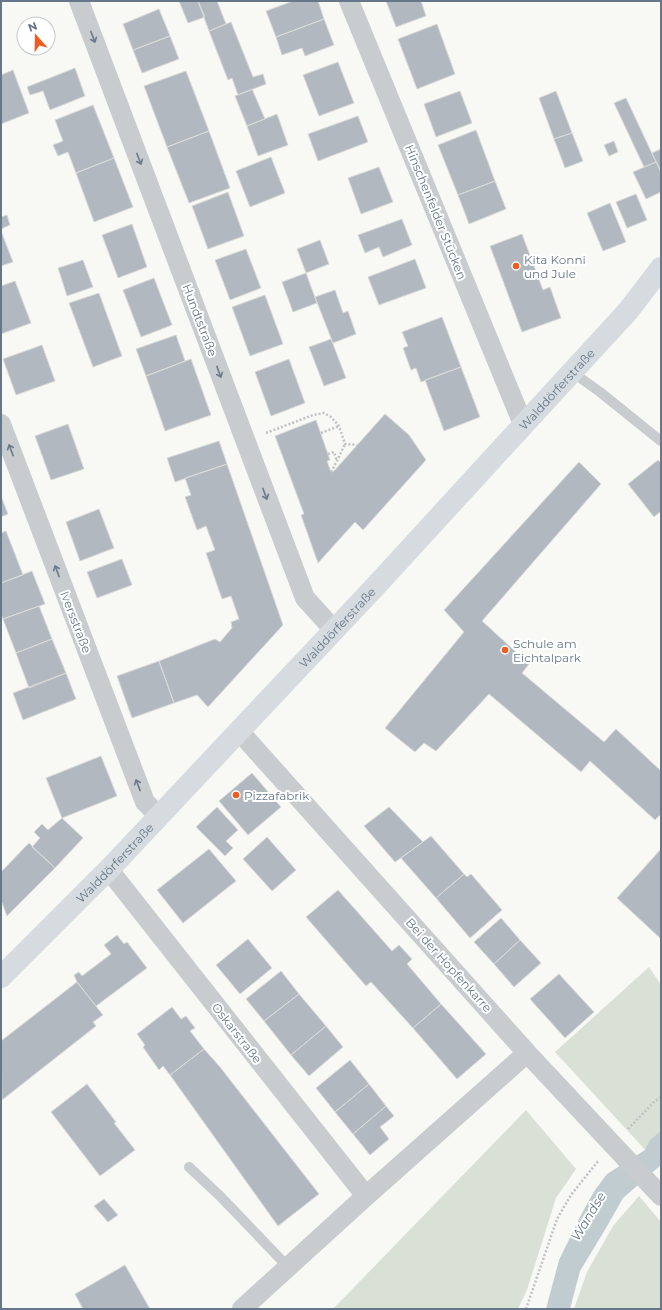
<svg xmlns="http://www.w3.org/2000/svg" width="662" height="1310" font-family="Montserrat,sans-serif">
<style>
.green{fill:#d9e1d6}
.water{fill:#c1ccd1}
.building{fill:#b1b8bf;stroke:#dadad8}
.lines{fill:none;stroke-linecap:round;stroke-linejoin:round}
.path{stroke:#bfc2c4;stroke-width:2.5;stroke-dasharray:2 2;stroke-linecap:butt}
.lane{stroke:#c8cccf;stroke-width:10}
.street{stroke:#c8cccf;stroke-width:20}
.secondary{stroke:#d6dbdf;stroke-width:22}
.oneway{stroke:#6a7b8c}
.poi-dot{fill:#f05b1e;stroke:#fff;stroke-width:1.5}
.labels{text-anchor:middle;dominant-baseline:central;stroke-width:4;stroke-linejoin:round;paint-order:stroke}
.street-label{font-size:12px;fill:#657789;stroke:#fff}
.poi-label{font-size:12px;fill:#657789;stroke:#fff;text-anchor:start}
.water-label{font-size:13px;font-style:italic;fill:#617884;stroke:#fff}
</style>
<rect width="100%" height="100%" fill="#f8f8f5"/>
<path class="green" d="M649,967l12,18v182l-106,-115z
M526,1110l50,59 -20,29 -29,92 -9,19h-185z
M639,1196l22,26v87h-87l13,-37 26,-46z"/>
<path class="water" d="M661,1131v34l-38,33 -17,30 -26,43 -10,38h-24l13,-49 23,-47 13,-23 12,-16 38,-24 5,-10z"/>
<path class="building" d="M179,1h19l7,16 -17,6z
M198,1h19l9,23 -17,7z
M293,1h25l6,18 -48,18 -10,-26z
M386,1h35l5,15 -30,11z
M159,9l11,27 -37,14 -10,-26z
M324,19l10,26 -29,11 -3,-8 -20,7 -6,-18z
M231,22l22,55 10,-3 3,10 -28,11 -6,-17 -4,2 -19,-49z
M437,24l18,50 -38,15 -19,-50z
M170,36l9,23 -37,14 -9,-23z
M338,62l16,41 -35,13 -16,-41z
M75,68l10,28 -35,14 -7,-19 -13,4 -3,-8z
M13,70l16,43 -28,11v-49z
M186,71l23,60 -42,16 -23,-61z
M252,89l13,30 -18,7 -12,-30z
M460,91l12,32 -36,14 -12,-33z
M556,91l16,42 -18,6 -15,-41z
M626,98l30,64 -12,5 -30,-64z
M93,105l21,53 -38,15 -8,-21 -10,4 -5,-11 10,-4 -8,-21z
M277,114l11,31 -30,11 -11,-30z
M358,116l10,26 -50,19 -10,-27z
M476,130l19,51 -37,14 -20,-50z
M209,131l21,57 -41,15 -22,-56z
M572,133l11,28 -18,7 -11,-29z
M614,141l4,11 -9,4 -5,-11z
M661,149v23l-9,-19z
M271,157l14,36 -35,14 -14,-36z
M114,158l19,49 -39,15 -18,-49z
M656,162l5,10v20l-15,7 -13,-27z
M379,167l14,35 -32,12 -13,-36z
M495,181l11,28 -37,15 -11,-29z
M228,192l16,44 -36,13 -16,-43z
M636,194l11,26 -20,8 -11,-26z
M610,203l16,39 -23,9 -16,-38z
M7,215l3,10 -9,4v-12z
M402,219l10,26 -29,12 -4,-10 -14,6 -7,-18z
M132,224l15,43 -29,11 -16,-43z
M1,231l12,31 -12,4z
M522,234l21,56 7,-3 11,31 -39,14 -32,-86z
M320,240l9,24 -23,9 -9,-24z
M246,249l15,39 -31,12 -15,-40z
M415,259l11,29 -47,17 -11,-28z
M83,260l10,27 -26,9 -9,-28z
M306,273l11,30 -24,9 -11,-30z
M154,278l18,47 -31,12 -18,-47z
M15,281l16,42 -30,11v-48z
M335,290l8,23 5,-2 8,23 -23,9 -18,-46z
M99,293l23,63 -29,11 -24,-64z
M265,295l18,49 -33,12 -18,-49z
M442,317l19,50 -40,15 -5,-14 -5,2 -8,-22 5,-2 -6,-14z
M176,335l9,26 -39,15 -10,-27z
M331,339l15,39 -22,8 -15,-39z
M42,345l13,36 -39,14 -13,-36z
M191,359l20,56 -46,16 -19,-55z
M289,359l16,44 -34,13 -16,-44z
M461,367l19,50 -36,14 -19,-51z
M385,414l24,21 17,25 -63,70 -8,-8 -37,41 -17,-48 3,-1 -29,-78 41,-16 14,40 -3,1 4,11 3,-1z
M68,424l16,45 -33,11 -16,-44z
M219,441l8,23 -52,18 -8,-24z
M658,460l3,3v48l-7,6 -26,-33z
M579,462l22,22 -119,137 47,43 -7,9 82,69 12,-13 45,42v43l-6,6 -65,-59 -9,11 -92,-78 -53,57 -12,-8 -9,9 -30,-24 79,-96 -20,-22z
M227,464l56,161 -75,82 -11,-12 -23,8 -15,-42 56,-22 5,3 12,-14 -1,-6 8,-3 -8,-23 -9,3 -16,-46 9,-3 -9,-24 -9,4 -12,-33 6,-2 -6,-17z
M1,496l7,18 -7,3z
M99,509l15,39 -34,13 -14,-39z
M6,531l17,44 -22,8v-50z
M122,559l10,26 -35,13 -10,-26z
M32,571l13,33 -42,15 -2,-6v-30z
M39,606l13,33 -36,14 -13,-34z
M52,639l14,34 -37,15 -13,-35z
M159,661l15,42 -42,15 -15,-42z
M66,673l10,26 -53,21 -10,-27z
M101,756l16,40 -55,22 -16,-40z
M252,773l29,34 -33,28 -29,-34z
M217,807l21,23 -12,11 7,7 -8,8 -29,-29z
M389,807l34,35 -28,20 -31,-36z
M62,818l21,20 -28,30 -23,-21 8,-9 -6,-6 8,-8 6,6z
M431,836l33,38 -28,24 -35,-40z
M267,837l29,33 -24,21 -29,-32z
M29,843l26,25 -48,48 -6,-16v-28z
M209,849l27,32 -53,42 -26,-33z
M661,849v90l-44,-41z
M464,874l3,3 4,-3 31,36 -32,28 -34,-40z
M338,890l54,61 7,-6 13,14 -5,5 34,40 -28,24 -42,-46 -5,4 -60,-69z
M501,918l19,22 -26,24 -20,-22z
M117,935l7,9 3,-2 20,26 -51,38 -19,-24 -3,-7 5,-3 3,4 29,-22 -7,-9z
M248,939l24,29 -32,26 -24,-29z
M520,940l21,23 -27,24 -20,-23z
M281,971l18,23 -35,27 -18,-22z
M559,974l35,38 -29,26 -35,-39z
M77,982l26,33 -10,7 3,4 -94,74 -1,-59z
M299,994l27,32 -35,29 -27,-34z
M441,1004l45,50 -29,25 -44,-51z
M172,1007l9,12 5,-3 9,12 -5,3 14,18 -34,26 -7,-9 -4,4 -16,-23 2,-2 -8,-11z
M326,1026l17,21 -34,29 -18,-21z
M204,1049l16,18 99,127 -41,32 -108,-151z
M350,1060l19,24 -34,28 -19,-24z
M87,1084l29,38 -2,1 21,27 -35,26 -49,-64z
M369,1084l17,22 -33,28 -18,-22z
M386,1106l8,10 -14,11 9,12 -19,16 -17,-21z
M104,1199l14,16 -10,7 -14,-16z
M125,1265l25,44h-67l-8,-15z"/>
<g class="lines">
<path class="path" d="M266,433l47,-18 11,-2 7,4 8,9 6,18 12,1
M321,433l18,-7
M328,454l6,-2 3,9
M331,472l6,-11 8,-17
M628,1129l26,-27 7,-5
M526,1309l31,-90 14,-24 28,-35"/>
<path class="lane" d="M572,372l28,20 61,49
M189,1167l31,29 68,71"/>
<path class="street" d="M79,1l226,597 29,32
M349,1l174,423
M1,424l144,378 14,14
M239,731l288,322 134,143
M109,870l257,326
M242,1309l124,-113 161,-143"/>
<path class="secondary" id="s1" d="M1,977l112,-112 126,-134 133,-141 256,-279 33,-43"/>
</g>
<defs><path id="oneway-shaft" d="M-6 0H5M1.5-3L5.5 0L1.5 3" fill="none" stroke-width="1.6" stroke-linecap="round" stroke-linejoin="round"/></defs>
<g class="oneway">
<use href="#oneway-shaft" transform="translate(93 37) rotate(69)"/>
<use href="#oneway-shaft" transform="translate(139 159) rotate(69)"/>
<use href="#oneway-shaft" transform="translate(219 372) rotate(69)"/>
<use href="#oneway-shaft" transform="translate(11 450) rotate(-111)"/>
<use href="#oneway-shaft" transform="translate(265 494) rotate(69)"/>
<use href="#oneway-shaft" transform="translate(57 571) rotate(-111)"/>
<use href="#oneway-shaft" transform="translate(138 785) rotate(-111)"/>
</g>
<g class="poi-dot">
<circle cx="516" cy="266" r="4"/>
<circle cx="505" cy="650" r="4"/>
<circle cx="236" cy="795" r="4"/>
</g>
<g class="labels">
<g class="street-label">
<text transform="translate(436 212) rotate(68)">Hinschenfelder Stücken</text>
<text transform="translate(200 320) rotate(69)">Hundtstraße</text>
<text stroke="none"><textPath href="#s1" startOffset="809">Walddörferstraße</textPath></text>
<text transform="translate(76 622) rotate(69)">Iversstraße</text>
<text stroke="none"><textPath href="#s1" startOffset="485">Walddörferstraße</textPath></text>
<text stroke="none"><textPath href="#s1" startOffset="161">Walddörferstraße</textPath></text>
<text transform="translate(449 965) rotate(48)">Bei der Hopfenkarre</text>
<text transform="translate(237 1033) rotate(52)">Oskarstraße</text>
</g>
<g class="poi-label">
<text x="524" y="259">Kita Konni<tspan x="524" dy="14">und Jule</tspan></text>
<text x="513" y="643">Schule am<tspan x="513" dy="14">Eichtalpark</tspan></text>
<text x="244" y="795">Pizzafabrik</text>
</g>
<g class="water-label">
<text transform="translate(588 1216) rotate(-59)">Wandse</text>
</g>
</g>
<rect width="662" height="1310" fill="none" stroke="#657789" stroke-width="4"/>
<g transform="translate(36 36) rotate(340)"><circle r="19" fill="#ffffff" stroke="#c1c9d0"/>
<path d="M0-3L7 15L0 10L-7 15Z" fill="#f05b1e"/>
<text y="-6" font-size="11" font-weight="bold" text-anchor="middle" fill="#657789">N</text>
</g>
</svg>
